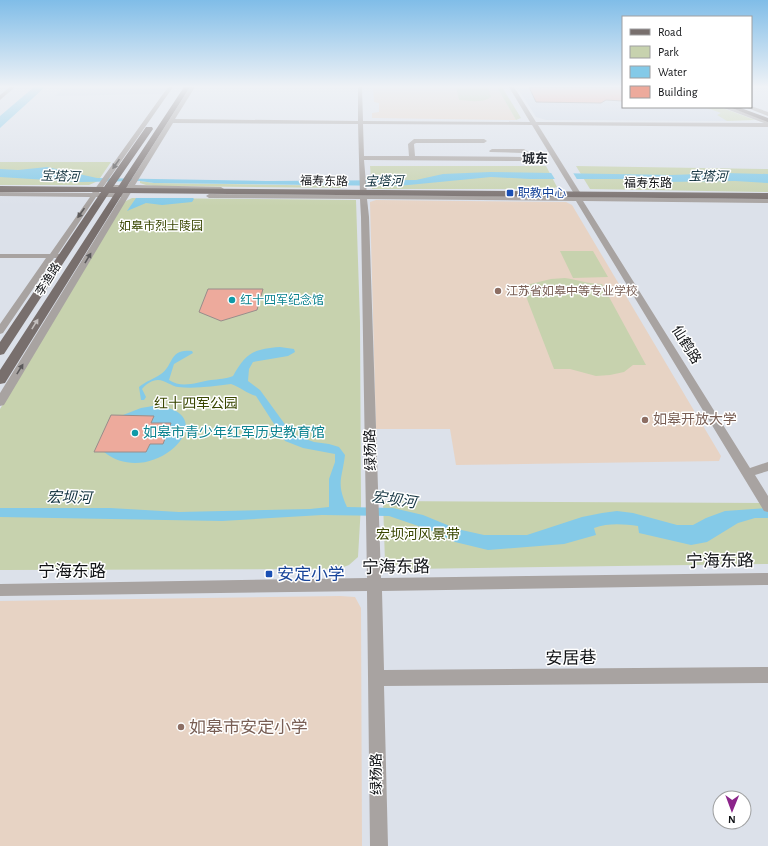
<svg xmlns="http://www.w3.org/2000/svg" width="768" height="846" font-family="'Alegreya Sans','Noto Sans SC',sans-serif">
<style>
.built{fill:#cdd6e5}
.education{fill:#e7d3c4}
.green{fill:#c7d2ae}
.water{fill:#84cae8}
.pier{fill:#dce1ea}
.building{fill:#edaa9c;stroke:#988d8b}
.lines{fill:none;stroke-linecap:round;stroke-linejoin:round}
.minor{fill:#a8a3a1;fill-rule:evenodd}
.major{fill:#786f6d;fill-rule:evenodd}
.oneway{fill:#5c5a5b}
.oneway2{fill:#c2bebd}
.transit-dot{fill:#1a4fb4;stroke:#fff;stroke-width:1.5}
.education-dot{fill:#8d6e63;stroke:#fff;stroke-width:1.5}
.culture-dot{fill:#0f9aa8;stroke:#fff;stroke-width:1.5}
.labels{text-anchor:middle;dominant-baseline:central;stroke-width:3;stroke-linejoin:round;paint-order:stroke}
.far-street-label{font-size:12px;fill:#101215;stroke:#fff}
.far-transit-label{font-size:12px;fill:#164399;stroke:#fff;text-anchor:start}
.far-park-label{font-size:12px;fill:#394600;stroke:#fff}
.far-education-label{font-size:12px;fill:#785e54;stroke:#fff;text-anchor:start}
.far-culture-label{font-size:12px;fill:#0d838f;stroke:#fff;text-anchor:start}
.far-quarter-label{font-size:13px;font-weight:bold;fill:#2b2f35;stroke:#fff}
.far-water-label{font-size:13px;font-style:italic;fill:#10313e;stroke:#fff}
.street-label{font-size:14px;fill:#101215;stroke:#fff}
.park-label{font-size:14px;fill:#394600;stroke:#fff}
.education-label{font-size:14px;fill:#785e54;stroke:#fff;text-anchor:start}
.culture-label{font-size:14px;fill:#0d838f;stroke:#fff;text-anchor:start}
.water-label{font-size:15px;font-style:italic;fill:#10313e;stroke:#fff}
.near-street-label{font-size:17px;fill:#101215;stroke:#fff}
.near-transit-label{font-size:17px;fill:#164399;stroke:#fff;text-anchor:start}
.near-education-label{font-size:17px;fill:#785e54;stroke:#fff;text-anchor:start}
</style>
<rect width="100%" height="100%" fill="#dce1ea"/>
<path class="built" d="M64,87h103l-5,7 -107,2z
M517,87h106v20h81l18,6 1,4 4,4 -181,-1 -10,-3z"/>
<path class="education" d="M373,87h124l19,33 -144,-2v-5l7,-1v-9l-5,-1z
M376,200l190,2 6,3 149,251 -2,5 -263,4 -6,-36h-74l-6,-227z
M340,596l15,1 6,11 1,238h-362v-245z"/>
<path class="green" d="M456,87h32l3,10c-9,7 -24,3 -32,3z
M497,87h5l19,31 -5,2z
M704,107h16l35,13 -28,1 -10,-6 4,-2z
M0,162h111l-13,19 -9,4h-89z
M370,166h176l11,21 -7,2h-178z
M576,166l192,3v23l-178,-3z
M140,181l14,2 194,3v1l-5,1 -188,-2 -9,-1 -6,-2z
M132,198l224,2 4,122 1,183 -3,52 -9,8 -11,4 -338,1v-161l124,-207z
M560,251h33l15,26 -35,1z
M565,278c13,2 24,6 37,6l44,81h-13l-9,7 -14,3 -14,1 -26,-7h-16l-32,-83 29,-7z
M383,501l385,2v61l-359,5 -24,-7z"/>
<path class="water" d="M34,87h11l-45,41v-12z
M47,167l50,11 169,3 150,-1 27,-6 47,-2 182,3 53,-2 43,1v9l-33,-2 -71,1 -36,-3h-98l-39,-2 -93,9 -244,-3 -14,-2 -61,1 -79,-5v-8l18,1z
M136,198h57l1,1 -2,3 -30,3 -16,-2 -19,8z
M280,347l14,2 1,3 -7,4 -35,6 -4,7 -1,12 12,9 32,44 22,8 15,2 10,3 6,8c-3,25 -9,27 2,52l46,1 30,7 34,14 27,6h43l55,-18 20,-4 15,-2 16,2 44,12h16l13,-7 19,-7 43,-3v10h-13l-17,5 -31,19 -16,3 -52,-12 -1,-7c-15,-2 -30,-3 -44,2l2,7 -32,9 -76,6 -33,-8 -25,-12 -41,-14 -67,-1 -100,6 -222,-4v-9h110l69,4 131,-3 19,-2v-28l6,-17v-8l-32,-6 -18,-7 -29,-45c-10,-3 -16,-9 -25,-12 -17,2 -36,5 -53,3 -7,-1 -13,-7 -20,-7 -6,0 -12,4 -16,9l4,8 -2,3h-3l-2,-13c7,-6 15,-8 22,-13 13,-9 8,-26 31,-23l1,2 -19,11 -5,16c13,9 28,2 42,0 8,-1 15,-1 22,-4 13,-23 20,-27 47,-29z
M153,406c77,4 1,86 -49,46h42l4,-8 21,-21h-20l2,-7 -30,-1 18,-7z"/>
<path class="pier" d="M550,171h22l6,10h-22z"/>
<path class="building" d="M529,87h94v14l-17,-1 -5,3 -65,-1z
M208,289h55l-6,21 -36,11 -22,-9z
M111,415l43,1 -3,7h20l-8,21h-13l-4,8h-52z"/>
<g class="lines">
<path class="minor" d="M10,87h5l-15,13v-5z
M168,87h5l-74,106h25l2,-4h-13l-3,-2 3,-2h15l62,-98h5l-20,32 183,2v-34h4l1,34 167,1 -21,-35h5l22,35 228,1 -43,-16h8l39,14v6l-230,-2 45,72 185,2v4l-185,-2 167,267 18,-6v9l-13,4 13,21v16l-4,-1 -188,-310 -209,-2 2,18 12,361 387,-5v12l-386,6 2,79 384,-3v16l-384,3 4,160h-18l-3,-255 -367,5v-12l367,-6 -6,-361 -1,-18 -151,-1 -3,-2 3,-2 151,1 -2,-71 -185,-1 -38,62 86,2 3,2 -3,2 -88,-2 -129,216 -4,1v-13l121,-196h-25l-38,57h3v4h-7l-51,75 -3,1v-10l46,-66h-46v-4h50l40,-57 -90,-1v-4l92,1zM363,124l169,1 44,72 -209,-2 -3,-35 160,1 7,-2 2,-4 -9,-6h-32l-3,2 1,1 33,1 4,3 -3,1 -109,-1 -1,-12 2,-1h68l3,-2 -3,-2h-70l-6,5 1,12h-45z
M751,106l17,6v4l-23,-9z"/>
<path class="major" d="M184,87h6l-64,101 642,5v6l-645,-6 -118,190 -5,1v-14l115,-177h-6l-105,161 -4,1v-13l101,-150h-101v-6l104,1 42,-60h6l1,2 -40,58h5z
M729,107h9l30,11v4z"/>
</g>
<defs><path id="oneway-solid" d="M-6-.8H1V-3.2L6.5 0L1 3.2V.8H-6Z"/></defs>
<g class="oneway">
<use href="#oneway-solid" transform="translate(116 164) rotate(125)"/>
<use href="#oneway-solid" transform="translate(81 213) rotate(125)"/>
<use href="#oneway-solid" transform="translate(88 258) rotate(-59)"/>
<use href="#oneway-solid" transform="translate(20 369) rotate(-58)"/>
</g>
<use class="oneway2" href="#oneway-solid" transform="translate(35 324) rotate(-58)"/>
<linearGradient id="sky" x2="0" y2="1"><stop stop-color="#80bde8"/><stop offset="0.42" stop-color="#eff2f6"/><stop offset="1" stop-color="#eff2f6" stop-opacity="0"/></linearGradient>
<rect width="768" height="206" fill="url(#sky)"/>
<g class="transit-dot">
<rect x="506" y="189" width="8" height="8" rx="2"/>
<rect x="265" y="570" width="8" height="8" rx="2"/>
</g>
<g class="education-dot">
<circle cx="498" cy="291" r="4"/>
<circle cx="645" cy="420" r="4"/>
<circle cx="181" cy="727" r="4"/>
</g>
<g class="culture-dot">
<circle cx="232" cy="300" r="4"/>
<circle cx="135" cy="433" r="4"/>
</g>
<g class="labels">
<g class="far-street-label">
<text transform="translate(324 181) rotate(1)">福寿东路</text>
<text x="648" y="183">福寿东路</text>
<text transform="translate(48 279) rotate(-58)">李渔路</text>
</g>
<g class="far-transit-label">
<text x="518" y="193">职教中心</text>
</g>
<g class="far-park-label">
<text x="161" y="226">如皋市烈士陵园</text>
</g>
<g class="far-education-label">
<text x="506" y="291">江苏省如皋中等专业学校</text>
</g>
<g class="far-culture-label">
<text x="240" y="300">红十四军纪念馆</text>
</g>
<g class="far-quarter-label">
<text x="535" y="159">城东</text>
</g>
<g class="far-water-label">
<text transform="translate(60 177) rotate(2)">宝塔河</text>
<text transform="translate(708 177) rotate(1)">宝塔河</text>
<text transform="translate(384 182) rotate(-1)">宝塔河</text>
</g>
<g class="street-label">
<text transform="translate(686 345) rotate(58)">仙鹤路</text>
<text transform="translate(371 450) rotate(-92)">绿杨路</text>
<text transform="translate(377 774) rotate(-91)">绿杨路</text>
</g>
<g class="park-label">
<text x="196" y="404">红十四军公园</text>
<text x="418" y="535">宏坝河风景带</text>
</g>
<g class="education-label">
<text x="653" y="420">如皋开放大学</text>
</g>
<g class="culture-label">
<text x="143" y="433">如皋市青少年红军历史教育馆</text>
</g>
<g class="water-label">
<text transform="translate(69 498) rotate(1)">宏坝河</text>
<text transform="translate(394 500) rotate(8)">宏坝河</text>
</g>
<g class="near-street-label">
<text transform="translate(720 561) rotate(-1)">宁海东路</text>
<text transform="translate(396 567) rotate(-1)">宁海东路</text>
<text x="72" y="571">宁海东路</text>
<text transform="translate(571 658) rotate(-1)">安居巷</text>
</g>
<g class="near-transit-label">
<text x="277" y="574">安定小学</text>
</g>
<g class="near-education-label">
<text x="189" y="727">如皋市安定小学</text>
</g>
</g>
<rect x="622" y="16" width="130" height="92" fill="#ffffff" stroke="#9fa0a1"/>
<rect x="630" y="29" width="20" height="6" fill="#786f6d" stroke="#9fa0a1"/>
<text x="658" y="36" font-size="12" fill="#101215">Road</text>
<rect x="630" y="46" width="20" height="12" fill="#c7d2ae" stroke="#9fa0a1"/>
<text x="658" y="56" font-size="12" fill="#101215">Park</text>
<rect x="630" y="66" width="20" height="12" fill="#84cae8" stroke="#9fa0a1"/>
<text x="658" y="76" font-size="12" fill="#101215">Water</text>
<rect x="630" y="86" width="20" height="12" fill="#edaa9c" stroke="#9fa0a1"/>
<text x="658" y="96" font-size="12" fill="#101215">Building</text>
<g transform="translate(732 810) rotate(181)"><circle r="19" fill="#ffffff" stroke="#9fa0a1"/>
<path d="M0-3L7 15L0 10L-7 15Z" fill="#8b248a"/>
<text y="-6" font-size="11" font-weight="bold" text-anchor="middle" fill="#101215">N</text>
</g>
</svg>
